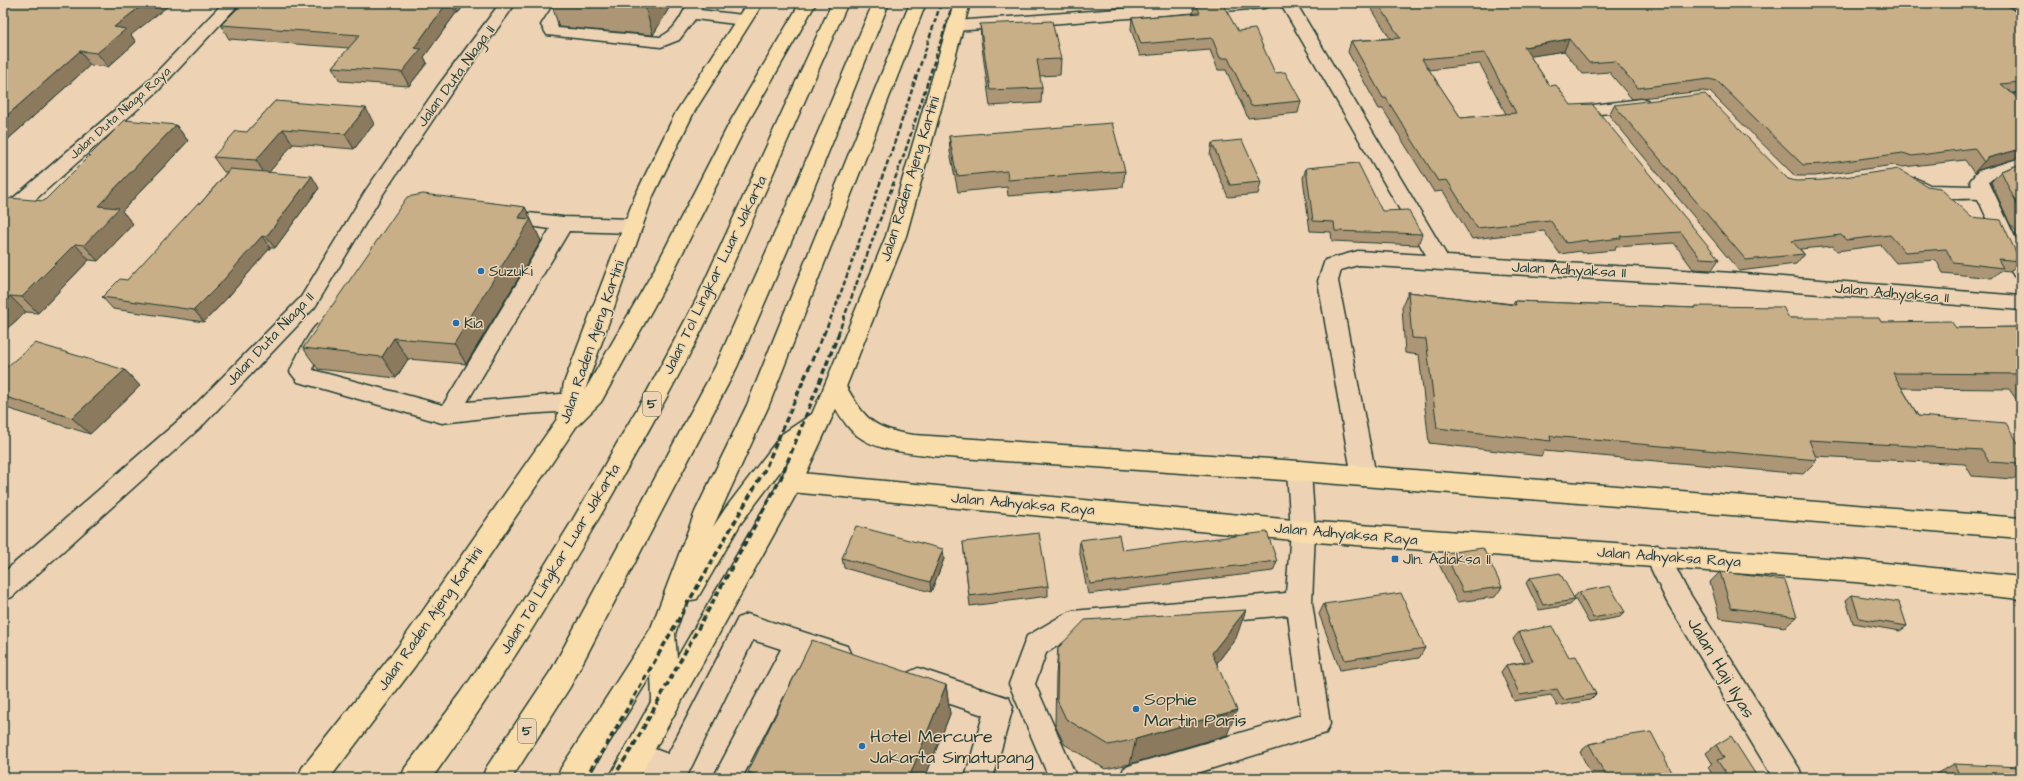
<svg xmlns="http://www.w3.org/2000/svg" width="2024" height="781" font-family="'Architects Daughter',sans-serif">
<style>
.lines{fill:none;stroke-linecap:round;stroke-linejoin:round}
.minor-casing{stroke:#1f3d34;stroke-width:3}
.major-casing{stroke:#1f3d34;stroke-width:3}
.highway-casing{stroke:#1f3d34;stroke-width:3}
.minor{fill:#edd3b4;fill-rule:evenodd}
.major{fill:#f9ddab;fill-rule:evenodd}
.highway{fill:#f9ddab;fill-rule:evenodd}
.rail-far1{stroke:#1f3d34;stroke-width:2.5;stroke-dasharray:5 2.5;stroke-linecap:butt}
.rail{stroke:#1f3d34;stroke-width:3.5;stroke-dasharray:6 3.5;stroke-linecap:butt}
.wall{fill:#ac9674;stroke:#1f3d34;fill-rule:evenodd}
.shaded-wall{fill:#8c7a5e;stroke:#1f3d34}
.building{fill:#c8af87;stroke:#1f3d34;fill-rule:evenodd}
.poi-dot{fill:#1f6fb2;stroke:#edd3b4;stroke-width:1.5}
.labels{text-anchor:middle;dominant-baseline:central;stroke-width:3;stroke-linejoin:round;paint-order:stroke}
.far-street-label{font-size:13px;fill:#1f3d34;stroke:#edd3b4}
.shield{fill:#edd3b4;stroke:#5d6a5a;stroke-width:1}
.shield-label{font-size:14px;font-weight:bold;fill:#1f3d34}
.street-label{font-size:15px;fill:#1f3d34;stroke:#edd3b4}
.poi-label{font-size:15px;fill:#1f3d34;stroke:#edd3b4;text-anchor:start}
.near-street-label{font-size:18px;fill:#1f3d34;stroke:#edd3b4}
.near-poi-label{font-size:18px;fill:#1f3d34;stroke:#edd3b4;text-anchor:start}
</style>
<rect width="100%" height="100%" fill="#edd3b4"/>
<filter id="ink" filterUnits="userSpaceOnUse"><feTurbulence type="fractalNoise" baseFrequency=".025" numOctaves="2"/><feDisplacementMap in="SourceGraphic" scale="8" xChannelSelector="R" yChannelSelector="G"/><feConvolveMatrix kernelMatrix="1 2 1 2 8 2 1 2 1" color-interpolation-filters="sRGB"/></filter>
<g filter="url(#ink)">
<g class="lines">
<defs>
<path id="minor" d="M223,3h17l-83,89 -147,130 -7,2v-17l142,-123z
M500,3h16l-65,90 -70,104 -66,110 -113,119 -190,171 -9,3v-27l183,-159 115,-117 65,-107 72,-104z
M555,3h16l-14,22 1,3 102,9c15,-6 21,-21 28,-34h16l-4,7 43,5 6,2 2,3 -2,3 -6,2 -48,-6 -16,21 -18,7 -114,-12 -6,-10z
M1200,3h72l-2,3 -6,2 -309,23 -6,-2 -2,-3 2,-3 6,-2z
M1280,3h16l151,253 286,17 288,23v14l-288,-23 -375,-22 -17,5 -3,11 38,195 -4,7 -8,3 -8,-3 -4,-7 -6,-32 -28,-163 7,-21 33,-9 68,4z
M2021,93v21l-6,-1 -14,-12 3,-4z
M1641,99l6,1 3,4 -3,4 -54,7 -6,-1 -3,-4 3,-4 6,-1z
M2021,158v12l-29,9 -3,3 32,68v28l-7,-2 -3,-5 -33,-72c-21,-1 -60,4 -72,-15l2,-4 7,-2 15,7 42,1 -2,-5 8,-10z
M503,210l60,7 70,2 7,2 3,5 -3,5 -7,2 -64,-2 -102,171 105,-9 8,3 3,6 -3,6 -8,3 -62,4 -68,8 -136,-39 -8,-2 -8,-10c4,-11 19,-40 27,-47 5,-4 11,-2 15,-1l4,6 -22,34 -1,6 130,35 107,-176 -54,-8 -3,-5 3,-5z
M1299,461l8,3 4,7 4,60 -3,72 18,121 -4,9 -145,45h-61l4,-10 10,-4 167,-49 -13,-100 -212,19 -30,19 -11,31 42,94h-28l-40,-94 18,-48 36,-21 9,-4 214,-18 5,-62 -4,-60 4,-7z
M1657,545l9,3 19,38 114,182 4,10h-30l-106,-176 -22,-46 3,-8z
M747,614l100,32 4,9 -4,9 -9,3 -34,-11 -62,122h-29l68,-129 -28,-9 -67,138h-29l-31,-12 -4,-10 4,-10 10,-4 32,12 70,-136z
M918,668l91,30 4,9 -20,71h-28l18,-63 -74,-25 -4,-9 4,-9z"/>
<path id="major" d="M835,378l8,3c21,36 27,48 71,54l385,26 722,57v20l-722,-57 -366,-25c-28,-4 -63,-5 -83,-27 -11,-12 -18,-28 -26,-42l3,-6z
M791,472l512,49 552,39 166,17v22l-166,-17 -552,-41 -512,-49 -8,-3 -4,-7 4,-7z"/>
<path id="highway" d="M747,3h16l-69,109 -41,84 -68,194 69,-120 76,-148 70,-119h16l-68,119 -74,148 -73,132 -25,25 -161,239 -85,112h-32l4,-10 95,-120 160,-229 7,-36 71,-187 41,-84z
M832,3h16c-44,98 -86,198 -131,296 -27,57 -58,113 -89,168 -60,107 -124,211 -196,311h-31l4,-10 56,-75 53,-78 58,-94 76,-131 48,-90z
M873,3h16l-85,209 -67,155 -167,320 -58,91h-30l4,-10 66,-99 163,-302 69,-155z
M910,3h16l-157,402 -56,122 12,-18 57,-75 30,-20 12,-27 62,-151 68,-233h16l-64,233 -60,151 -47,102 -160,289h-30l43,-78 -1,-25 -64,103h-30l4,-10 90,-140 44,-116 52,-107zM791,457l-9,20 -105,181 -2,-24 11,-33 11,-2 44,-76z"/>
</defs>
<use href="#minor" class="minor-casing"/>
<use href="#major" class="major-casing"/>
<use href="#highway" class="highway-casing"/>
<use href="#minor" class="minor"/>
<use href="#major" class="major"/>
<use href="#highway" class="highway"/>
<path class="rail-far1" d="M824,334l12,-28 57,-159 48,-144
M838,334l68,-185 47,-146"/>
<path class="rail" d="M585,778l22,-34 158,-275 59,-136
M613,778l22,-35 146,-265 58,-145"/>
</g>
<path class="wall" d="M243,3h223l-8,10h-2l-32,44 3,6 -18,23 -69,-5 -8,-14 17,-19 -120,-9 -8,-14z
M551,3h121l-19,32 -94,-8z
M1195,3l43,28 37,42 26,28 -3,12 -50,5 -22,-48h-8l-8,-20 -70,6 -9,-27 1,-11 61,-5z
M1373,3h648v12l-11,-8 11,9v76l-9,1 9,8v56l-43,13 -4,3 -9,-13 -62,7 -9,-2 -79,11h-20l-85,-84 -7,-1 -71,8 -23,-27 -26,2 -19,-23 -34,5 20,30 21,19 148,154 -7,11 -19,-1 -19,-26 -58,4 -1,3 -33,3 -1,-2 -21,3 -16,-23 -72,8 -29,-48 -9,1 -51,-83h-4l-31,-57 3,-11 39,-3 -19,-30zM1480,64l26,50 -45,4 -32,-48z
M3,6l128,29 5,7 -28,25 -18,-2 -87,79z
M980,24l81,35 -1,16 -21,1 3,12 -1,15 -51,3 -9,-66z
M275,101l99,23 -20,25 -61,-5 -24,28 50,16 -44,60h-5l-42,49 -24,25 -91,-13 -11,-12 25,-17 73,-76 27,-32h-3l-11,-15 34,-25z
M1614,105l174,74 232,82 -10,11 -10,-1 -8,7 -49,-5 -7,-13 -40,3 -15,-18 -44,6 -4,-5 -33,3 4,5 -8,10 -57,7 -130,-156z
M176,125l12,16 -66,70 11,13 -35,37 -9,-1 -51,53 -12,-1 -23,20v-127l41,-4z
M949,136l176,35 -2,16 -115,9 -1,-9 -49,5 -8,-40z
M1212,143l49,39 -3,12 -30,3 -18,-42z
M2021,164v83l-6,-14 1,-2 -6,-7 -19,-42 10,-11z
M1306,168l116,66 -4,11 -86,-4 -1,-9 -21,-1 -7,-53z
M525,207l16,34 -75,123 -58,-5 -12,19 -78,-9 -15,-21z
M1408,292l105,12 2,-3 178,7 2,-2 94,12 92,4 75,6 65,-1v79l-12,-17 -107,-1 16,28 103,32v25l-8,6 -41,-3 -7,-12 -150,-8 2,4 -14,14 -259,-23 -3,5 -112,-13 -10,-88 -14,-2 -3,-46z
M3,370h122l15,16 -50,48 -87,-27z
M1080,540l42,10 155,11 -4,10 -185,23 -9,-44z
M963,542l85,44v10l-78,10z
M1445,553l57,34 -7,10 -38,5 -18,-38z
M842,558l102,1 -13,33 -87,-24z
M1720,572l77,45 -12,10 -65,-9 -10,-36z
M1530,578l45,22 -5,5 -31,5 -13,-27z
M1579,592l46,20 -5,5 -31,6 -15,-26z
M1852,595l55,31 -7,5 -47,-8 -7,-23z
M1324,604l101,44 -6,10 -79,12 -21,-56z
M1519,632l50,25 27,37 -6,6 -33,6 -6,-11 -37,6 -13,-29 5,-7 19,-3 -12,-23z
M1236,638l-19,25 10,72 -97,29 -25,5 -41,-25 -9,-19 1,-50 2,-27z
M946,685l4,29 -25,64h-174l-3,-6z
M1605,739l70,39h-82l-13,-26 9,-8 13,-3z
M1716,745l42,33h-44l-6,-11 4,-4 -6,-10z
M1954,764l67,14h-88l-1,-2z"/>
<path class="shaded-wall" d="M145,3h27l-41,32 5,7 -28,25 -11,-14 17,-26z
M447,3h4l5,10 -32,44 3,6 -18,23 -7,-14 12,-24z
M453,3h13l-8,10z
M644,3h28l-19,32z
M1569,39l-5,12 -44,7 4,-11z
M80,51l10,14 -87,79v-25z
M366,108l8,16 -20,25 -9,-15z
M176,125l12,16 -66,70 11,13 -35,37 -14,-16 14,-39z
M283,129l10,15 -27,32 -10,-16z
M2021,149v8l-43,13 -4,3 13,-15z
M312,176l7,12 -44,60 -9,-11z
M525,207l16,34 -75,123 -12,-21 65,-125z
M262,236l8,12 -42,49 -24,25 -10,-12z
M75,244l14,16 -51,53 -16,-16z
M10,296l16,16 -23,20v-30z
M394,338l14,21 -12,19 -14,-21z
M125,370l15,16 -50,48 -18,-16z
M943,549l1,10 -13,33 -1,-10z
M1246,610l-10,28 -32,42 8,-27z
M946,685l4,29 -25,64h-16z
M1237,710l-10,25 -97,29 6,-25z"/>
<path class="building" d="M7,3h138l-31,24 12,2 -29,24 -17,-2 -77,68v-113z
M243,3h204l-33,45 7,1 -19,23 -70,-5 28,-32 -139,-10z
M1195,3h27l16,28 17,-2 20,44 10,-1 16,29 -50,5 -23,-48h-8l-8,-20 -71,6 -9,-26 68,-5z
M1378,3h626l17,13v66l-20,2 20,17v48l-34,9 -3,4 -10,-14 -62,8 -9,-3 -80,11 -20,1 -86,-84 -8,-2 -71,9 -23,-27 -26,2 -20,-24 -45,8 26,39 6,-1 15,20 21,-1 127,155 -19,-1 -19,-26 -61,4 1,2 -33,4 -1,-2 -21,3 -16,-23 -73,8 -30,-48 -9,1 -52,-83h-3l-32,-57 49,-3zM1485,53l31,60 -55,5 -39,-59z
M1052,21l9,38 -24,1 5,28 -52,2 -10,-66z
M1705,94l83,85 8,2 27,-1 76,-11 28,17 13,2 31,29 30,3 19,41 -22,-2 5,9 -50,-6 -7,-13 -41,3 -15,-17 -44,5 -5,-5 -49,6 12,13 -58,6 -132,-155z
M275,101l91,7 -21,26 -62,-5 -27,31 -43,-3 23,-26 11,1z
M125,120l51,5 -78,81 21,2 -35,37 -9,-1 -53,53 -12,-1 -7,6v-97l7,-7 34,3z
M1112,123l13,48 -117,9 -1,-9 -50,5 -8,-40z
M1242,140l19,42 -31,3 -18,-42z
M1358,163l24,48 26,-1 14,24 -87,-3 -1,-9 -21,-1 -7,-53z
M2021,164v49l-20,-42z
M230,169l82,7 -46,61 -4,-1 -43,49 -25,25 -92,-13 18,-18 7,1 71,-77 2,1z
M423,194l102,13 -6,11 12,1 -77,124 -60,-5 -12,19 -79,-9 104,-151z
M1408,292l108,13 -1,-4 181,7 -1,-2 88,1 6,11h90l2,4 70,-1 5,7 65,-1v47l-128,-1 25,43 88,7 15,25v16l-32,-2 -7,-12 -173,-10 8,20 -267,-24 1,5 -114,-13 -11,-89 -14,-1z
M35,343l90,27 -53,48 -69,-22v-26z
M856,526l87,23 -13,33 -88,-24z
M1267,532l10,29 -187,23 -10,-44 39,-5 3,15z
M1039,533l9,53 -79,10 -6,-54z
M1483,548l19,39 -39,5 -18,-39z
M1720,572l65,8 12,37 -66,-9z
M1560,573l15,27 -32,5 -13,-27z
M1610,586l15,26 -32,6 -14,-26z
M1401,593l24,55 -80,12 -21,-56z
M1852,595l47,7 8,24 -48,-8z
M1246,610l-34,43 25,57 -101,29 -27,6 -43,-26 -9,-19 1,-52 27,-28z
M1552,626l17,31 7,-1 20,38 -33,6 -6,-11 -37,6 -14,-30 27,-4 -14,-29z
M812,640l134,45 -37,93h-143l-18,-6z
M1651,732l24,46h-68l-18,-34 17,-3 -1,-2z
M1731,736l27,42h-29l-12,-18 7,-2 -8,-13z
M1954,764l67,3v11h-60z"/>
</g>
<g class="poi-dot">
<circle cx="481" cy="271" r="4"/>
<circle cx="456" cy="323" r="4"/>
<rect x="1391" y="555" width="8" height="8" rx="2"/>
<circle cx="1136" cy="709" r="4"/>
<circle cx="862" cy="746" r="4"/>
</g>
<g class="labels">
<g class="far-street-label">
<text transform="translate(120 113) rotate(-42)">Jalan Duta Niaga Raya</text>
</g>
<g class="shield">
<rect x="643" y="392" width="18" height="24" rx="3"/>
<rect x="518" y="719" width="18" height="24" rx="3"/>
</g>
<g class="shield-label">
<text x="652" y="404">5</text>
<text x="527" y="731">5</text>
</g>
<g class="street-label">
<text transform="translate(456 76) rotate(-54)">Jalan Duta Niaga II</text>
<text transform="translate(910 179) rotate(-73)">Jalan Raden Ajeng Kartini</text>
<text transform="translate(1569 270) rotate(3)">Jalan Adhyaksa II</text>
<text transform="translate(715 275) rotate(-64)">Jalan Tol Lingkar Luar Jakarta</text>
<text transform="translate(1892 293) rotate(5)">Jalan Adhyaksa II</text>
<text transform="translate(270 339) rotate(-47)">Jalan Duta Niaga II</text>
<text transform="translate(592 342) rotate(-71)">Jalan Raden Ajeng Kartini</text>
<text transform="translate(1023 504) rotate(5)">Jalan Adhyaksa Raya</text>
<text transform="translate(1346 534) rotate(5)">Jalan Adhyaksa Raya</text>
<text transform="translate(1669 557) rotate(4)">Jalan Adhyaksa Raya</text>
<text transform="translate(560 559) rotate(-59)">Jalan Tol Lingkar Luar Jakarta</text>
<text transform="translate(430 619) rotate(-55)">Jalan Raden Ajeng Kartini</text>
</g>
<g class="poi-label">
<text x="489" y="271">Suzuki</text>
<text x="464" y="323">Kia</text>
<text x="1403" y="559">Jln. Adiaksa II</text>
</g>
<g class="near-street-label">
<text transform="translate(1721 668) rotate(59)">Jalan Haji Ilyas</text>
</g>
<g class="near-poi-label">
<text x="1144" y="699">Sophie<tspan x="1144" dy="21">Martin Paris</tspan></text>
<text x="870" y="736">Hotel Mercure<tspan x="870" dy="21">Jakarta Simatupang</tspan></text>
</g>
</g>
<rect width="2024" height="781" fill="none" stroke="#edd3b4" stroke-width="16"/>
<rect x="8" y="8" width="2008" height="765" fill="none" stroke="#1f3d34" stroke-width="1.5" filter="url(#ink)"/>
</svg>
